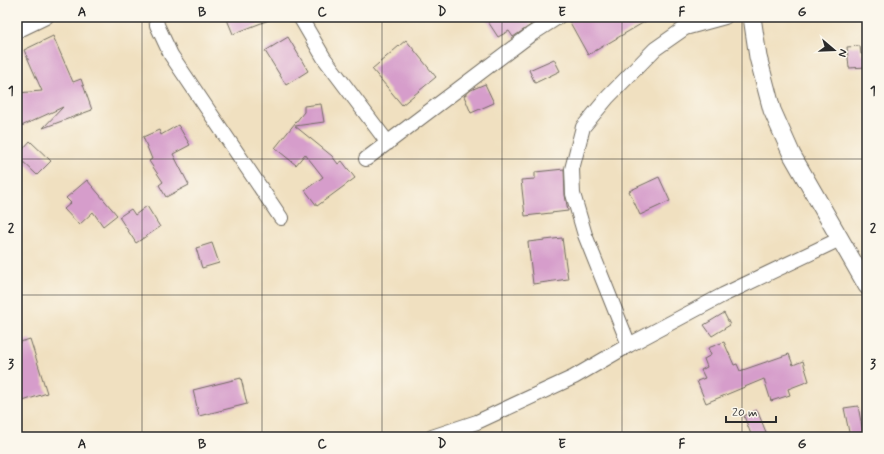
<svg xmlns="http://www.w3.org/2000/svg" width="884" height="454" font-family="Mynerve,sans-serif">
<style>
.building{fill:#d69dcb}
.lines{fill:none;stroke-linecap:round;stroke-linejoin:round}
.minor-casing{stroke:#706a5f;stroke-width:16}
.tertiary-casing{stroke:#706a5f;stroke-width:19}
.minor{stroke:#fff;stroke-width:14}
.tertiary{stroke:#fff;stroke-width:17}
.grid{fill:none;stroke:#2b2b2b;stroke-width:1;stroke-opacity:0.55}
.neatline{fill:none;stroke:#2b2b2b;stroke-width:1.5}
.grid-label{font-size:13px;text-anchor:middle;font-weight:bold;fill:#2b2b2b}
</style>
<rect width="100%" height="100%" fill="#fbf7ec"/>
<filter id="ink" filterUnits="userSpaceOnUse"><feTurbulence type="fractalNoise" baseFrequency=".025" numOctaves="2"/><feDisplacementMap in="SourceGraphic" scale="8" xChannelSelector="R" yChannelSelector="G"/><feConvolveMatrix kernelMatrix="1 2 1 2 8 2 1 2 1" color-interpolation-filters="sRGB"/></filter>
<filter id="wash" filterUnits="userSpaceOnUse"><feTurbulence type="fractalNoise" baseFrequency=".012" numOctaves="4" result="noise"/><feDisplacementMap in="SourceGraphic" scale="16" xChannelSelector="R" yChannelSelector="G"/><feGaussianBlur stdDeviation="0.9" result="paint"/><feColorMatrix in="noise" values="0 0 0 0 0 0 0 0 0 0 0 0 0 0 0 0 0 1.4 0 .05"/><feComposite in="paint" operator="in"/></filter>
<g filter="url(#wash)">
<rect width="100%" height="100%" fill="#f0e0c0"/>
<g id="blocks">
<path class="building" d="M226,17h48v1l-41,16z
M485,17h45l-3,2 4,6 -18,12 -4,-6 -11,6z
M567,17h86l-65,38z
M53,36l20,46 8,-3 11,31 -49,18 20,-21 -46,21v-35l25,-2 -18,-41z
M288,37l20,34 -22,14 -21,-34z
M406,40l30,37 -34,28 -30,-36z
M860,46l1,8 6,-1v14l-18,1 -2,-21z
M554,59l6,12 -25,12 -6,-13z
M485,84l9,19 -23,10 -7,-17 7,-6z
M321,104l3,18 -29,4 37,30 6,8 4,-3 13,17 -38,28 -12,-16 18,-13 -18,-23 -9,11 -21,-17 29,-36v-6z
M178,125l12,20 -17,9 16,31 -23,12 -7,-12 4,-3 -14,-21 3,-2 -9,-22 16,-7 2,5z
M30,141l21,20 -14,14 -20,-19z
M564,169l1,26 3,16 -43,5 -4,-36 14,-1v-7z
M659,177l11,24 -30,14 -11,-24z
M87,180l30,35 -14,11 -10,-14 -14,13 -15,-16 7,-6 -5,-5z
M147,206l13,21 -24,16 -17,-26 12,-8 4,6z
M562,238l6,41 -35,5 -5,-42z
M212,243l7,20 -17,5 -6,-20z
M724,313l6,12 -18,11 -8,-11z
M30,339l17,54 -30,10v-60z
M724,342l10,23 3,-1 3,7 49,-17 4,11 10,-4 6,20 -21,8 2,6 -19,6 -7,-22 -58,24 -9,-22 8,-3 -4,-8 6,-3 -3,-8 7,-4 -3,-7z
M241,378l6,26 -48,12 -6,-26z
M858,406l6,31h-14l-6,-29z
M757,410l11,27h-16l-8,-21z"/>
</g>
</g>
<g filter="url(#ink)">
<use href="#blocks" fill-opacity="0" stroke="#706a5f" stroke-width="1"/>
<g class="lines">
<defs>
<path id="minor" d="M156,17l1,8 14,30 110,163
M300,17l24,41 64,85
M17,31l29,-14
M366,159l164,-124 28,-18
M629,345l-44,-110 -12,-41 -1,-25 11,-42 25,-30 47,-48 30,-21 40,-11
M432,437l45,-15 97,-45 55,-32 94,-50 117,-56"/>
<path id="tertiary" d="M752,17l6,40 14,53 20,45 75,131"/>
</defs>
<use href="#minor" class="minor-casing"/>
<use href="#tertiary" class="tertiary-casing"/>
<use href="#minor" class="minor"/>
<use href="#tertiary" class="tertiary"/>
</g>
</g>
<path class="grid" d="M142,17v420M262,17v420M382,17v420M502,17v420M622,17v420M742,17v420M17,159h850M17,295h850"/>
<rect width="884" height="454" fill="none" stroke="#fbf7ec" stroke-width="44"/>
<g transform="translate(834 50) rotate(109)" stroke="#fbf7ec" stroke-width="3" paint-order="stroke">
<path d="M0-3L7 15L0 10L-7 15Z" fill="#2b2b2b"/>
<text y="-6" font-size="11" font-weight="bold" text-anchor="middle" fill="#2b2b2b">N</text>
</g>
<path d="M726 416v6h50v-6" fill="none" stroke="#2b2b2b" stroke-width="2"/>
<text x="732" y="416" font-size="12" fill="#2b2b2b" stroke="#fbf7ec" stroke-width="3" paint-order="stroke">20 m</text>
<rect x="22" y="22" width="840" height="410" class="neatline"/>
<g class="grid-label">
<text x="82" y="16">A</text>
<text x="202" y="16">B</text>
<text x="322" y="16">C</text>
<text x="442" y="16">D</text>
<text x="562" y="16">E</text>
<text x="682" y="16">F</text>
<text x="802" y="16">G</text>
<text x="11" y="95">1</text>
<text x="873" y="95">1</text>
<text x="11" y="232">2</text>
<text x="873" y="232">2</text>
<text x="11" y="368">3</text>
<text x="873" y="368">3</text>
<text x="82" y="448">A</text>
<text x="202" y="448">B</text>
<text x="322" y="448">C</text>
<text x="442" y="448">D</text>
<text x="562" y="448">E</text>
<text x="682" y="448">F</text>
<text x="802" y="448">G</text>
</g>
</svg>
